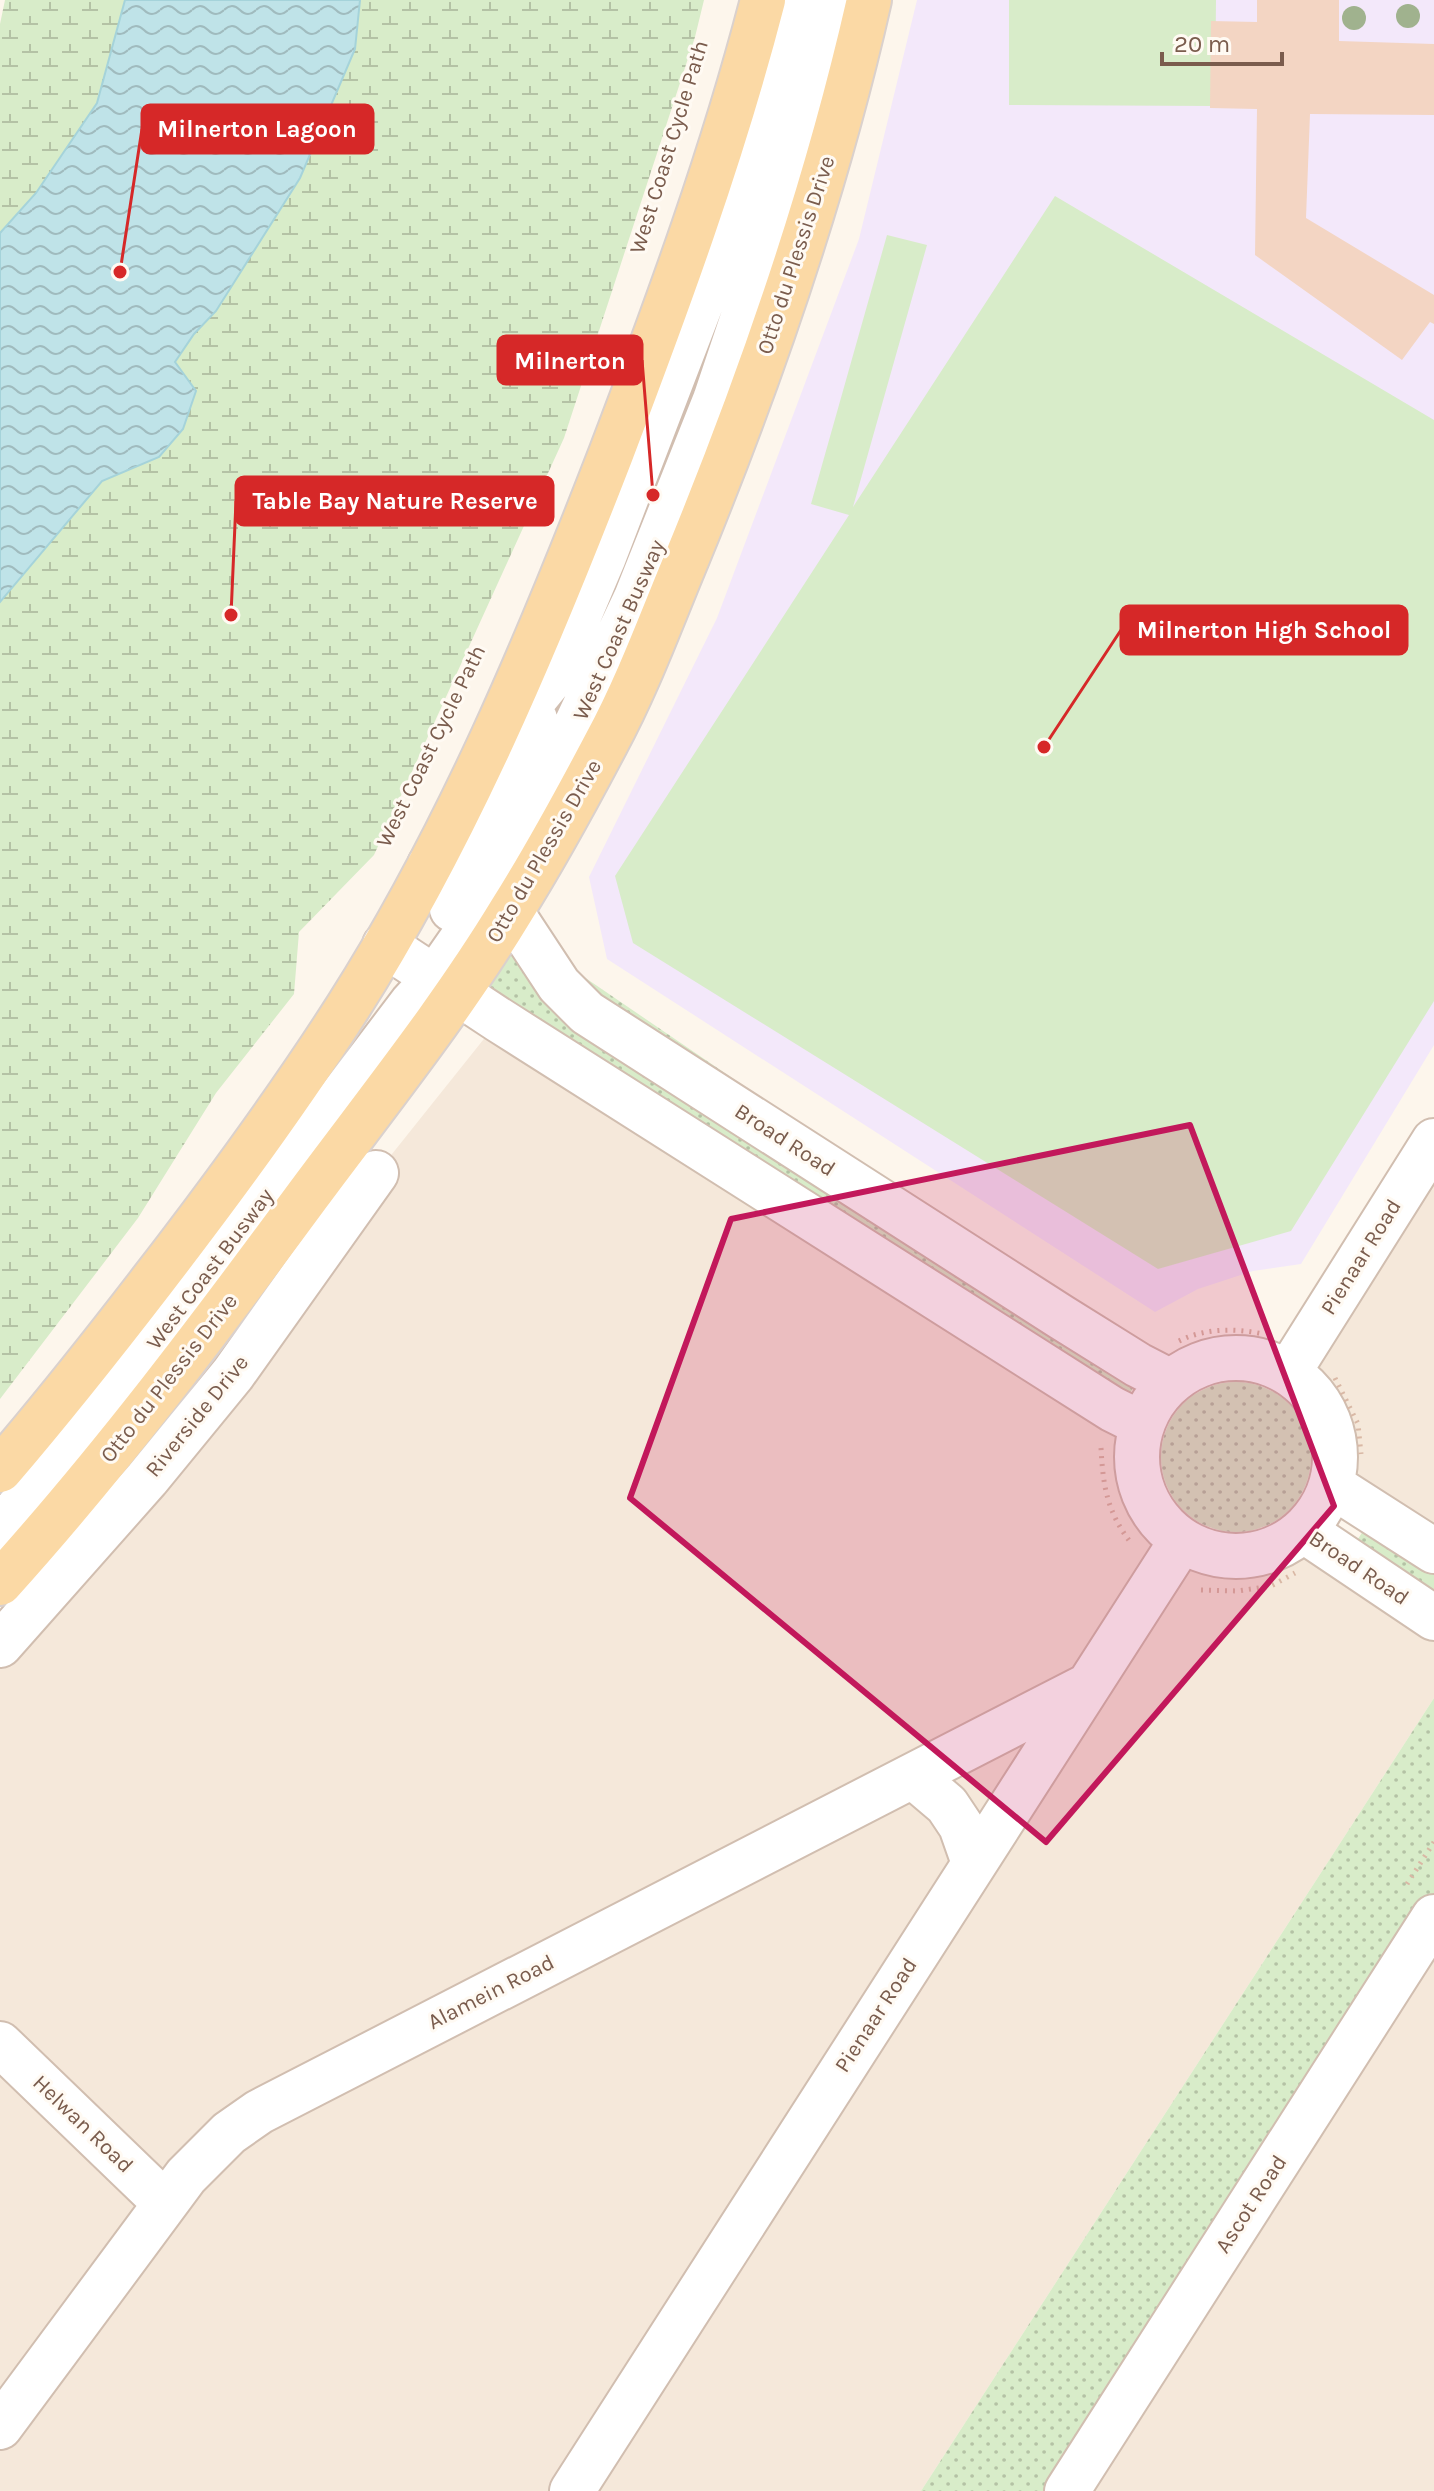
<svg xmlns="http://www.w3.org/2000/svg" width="1434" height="2491" font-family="Karla,sans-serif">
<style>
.residential{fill:#f5e8da}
.education{fill:#f3e8fa}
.grass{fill:url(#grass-dots)}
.wetland{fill:url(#wetland-marsh)}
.garden{fill:#d8ecc9}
.water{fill:url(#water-waves);stroke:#a5d3da;stroke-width:2}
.building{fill:#f3d5c3}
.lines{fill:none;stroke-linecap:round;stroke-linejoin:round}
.minor-casing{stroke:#d1beb0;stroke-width:48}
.major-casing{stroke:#dad1cd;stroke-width:48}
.path{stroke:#d9b8a5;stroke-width:5;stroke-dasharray:2 6;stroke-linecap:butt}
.minor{stroke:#fff;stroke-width:44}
.major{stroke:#fbd9a5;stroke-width:44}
.tree{fill:#a0b28e}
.marked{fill:#c2185b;fill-opacity:0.2;stroke:#c2185b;stroke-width:6;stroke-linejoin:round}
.labels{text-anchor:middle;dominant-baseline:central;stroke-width:6;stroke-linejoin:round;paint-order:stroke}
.street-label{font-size:22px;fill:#7a5c4d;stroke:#fffaf3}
.leader{fill:none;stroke:#d62828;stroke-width:3}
.callout-dot{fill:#d62828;stroke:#fffaf3;stroke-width:3}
.callout{fill:#d62828;stroke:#d62828;stroke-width:3}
.callout-label{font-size:24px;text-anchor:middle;font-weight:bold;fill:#fff}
</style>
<defs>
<pattern id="grass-dots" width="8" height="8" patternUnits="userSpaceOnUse" patternTransform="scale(2)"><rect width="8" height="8" fill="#d8ecc9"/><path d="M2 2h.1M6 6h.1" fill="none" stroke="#b4c2a5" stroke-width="1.8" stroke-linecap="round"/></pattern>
<pattern id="wetland-marsh" width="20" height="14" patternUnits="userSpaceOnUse" patternTransform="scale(2)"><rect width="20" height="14" fill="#d8ecc9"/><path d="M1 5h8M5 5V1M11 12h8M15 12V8" fill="none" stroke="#b4c2a5"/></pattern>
<pattern id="water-waves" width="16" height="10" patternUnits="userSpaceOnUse" patternTransform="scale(2)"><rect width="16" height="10" fill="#bfe3e8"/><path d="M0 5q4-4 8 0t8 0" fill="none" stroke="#a0bbbe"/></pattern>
</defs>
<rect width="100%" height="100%" fill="#fdf6ec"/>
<path class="residential" d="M499,1020l640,412 -2,13v27l8,26 14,23 32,25 26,9 27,1 26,-6 25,-13 139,81v80l-513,793h-921v-846z
M1434,1141v410l-100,-82v-27l-7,-26 -25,-33z
M1434,1917v574h-367z"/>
<path class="education" d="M917,0h517v1045l-133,219 -48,7 -55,18 -43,23 -548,-353 -18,-82 128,-259 142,-379z"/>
<path class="grass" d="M521,934l629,429 -22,33 -641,-404z
M1161 1457a75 75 0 1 1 150 0a75 75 0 1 1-150 0Z
M1365,1528l69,44v20l-78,-50z
M1434,1698v219l-367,574h-146z"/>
<path class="wetland" d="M5,0h120l-28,103 -61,90 -36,40v-209z
M360,0h344l-9,37 -131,401 -190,417 -75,77 -5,62 -78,99 -78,125 -138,181v-797l102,-121 57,-24 16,-94 19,-29 22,-23 139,-262z"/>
<path class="garden" d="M1009,0h207l-1,106 -206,-1z
M1055,196l379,224v581l-143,230 -133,38 -525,-326 -18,-67 234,-361 -38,-11 76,-269 40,10 -74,262z"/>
<path class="water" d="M125,0h235l-5,49 -55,129 -84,133 -22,23 -19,28 21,29 -13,38 -24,28 -57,24 -102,121v-369l36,-40 61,-90z"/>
<path class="building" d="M1257,0h82v41l95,3v71l-124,-1 -4,104 128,77v29l-4,-2 -28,38 -147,-105 2,-146 -47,-1 1,-87 46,1z"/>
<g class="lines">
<defs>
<path id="minor" d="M496,746l58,-71 49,-116 124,-323 28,-86 42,-150
M430,865l81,47 48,73 28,28 474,304 77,48 33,17
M452,909l83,-190
M385,945l114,75 613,389 30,15
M1137 1457a99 99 0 1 1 198 0a99 99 0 1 1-198 0Z
M1288,1373l146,-232
M1331,1485l103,66
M0,1528l59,-65 128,-163 225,-297 22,-24 55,-79 60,-118 87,-184 79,-198 67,-199 55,-201
M1303,1530l131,88
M0,1645l147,-166 86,-105 143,-201
M914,1777l33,28 14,21 13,37
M0,2044l165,159
M0,2427l186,-251 43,-43 30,-21 828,-426
M572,2491l610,-951
M1067,2491l367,-574"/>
<path id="major" d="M0,1470c53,-62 103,-125 153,-190 68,-88 135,-179 195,-273 110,-173 189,-362 263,-553 57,-150 112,-299 152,-454
M0,1583c111,-123 210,-255 308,-388 69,-93 143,-185 203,-284 34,-54 65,-111 95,-168 32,-59 55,-123 81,-185 74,-180 139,-368 182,-558"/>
</defs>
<use href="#minor" class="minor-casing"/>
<use href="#major" class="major-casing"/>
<path class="path" d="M1179,1341c26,-13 56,-13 84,-7
M1335,1378l23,46 3,30
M1101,1448c2,38 6,64 30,95
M1201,1590l37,1 33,-5 24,-13
M1407,1884l27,-42"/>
<use href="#minor" class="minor"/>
<use href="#major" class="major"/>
</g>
<g class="tree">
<circle cx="1408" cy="16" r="12"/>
<circle cx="1354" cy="18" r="12"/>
</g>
<path class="marked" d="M1190,1125l144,381 -288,336 -416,-344 101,-279z"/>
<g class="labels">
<g class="street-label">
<text transform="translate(669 147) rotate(-73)">West Coast Cycle Path</text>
<text transform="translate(796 255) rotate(-72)">Otto du Plessis Drive</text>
<text transform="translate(619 630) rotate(-66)">West Coast Busway</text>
<text transform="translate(431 746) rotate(-64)">West Coast Cycle Path</text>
<text transform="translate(544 851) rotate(-60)">Otto du Plessis Drive</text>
<text transform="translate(785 1140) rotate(33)">Broad Road</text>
<text transform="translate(1361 1257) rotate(-58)">Pienaar Road</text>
<text transform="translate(210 1269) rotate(-53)">West Coast Busway</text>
<text transform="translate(169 1378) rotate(-52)">Otto du Plessis Drive</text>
<text transform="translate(197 1416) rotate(-51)">Riverside Drive</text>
<text transform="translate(1359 1568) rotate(34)">Broad Road</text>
<text transform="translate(491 1992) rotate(-27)">Alamein Road</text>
<text transform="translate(876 2015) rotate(-57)">Pienaar Road</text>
<text transform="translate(83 2124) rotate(44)">Helwan Road</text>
<text transform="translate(1251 2204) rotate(-57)">Ascot Road</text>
</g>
</g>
<path class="leader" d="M120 272L142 129M653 495L642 360M231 615L236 501M1044 747L1121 630"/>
<g class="callout-dot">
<circle cx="120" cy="272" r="8"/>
<circle cx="653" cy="495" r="8"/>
<circle cx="231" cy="615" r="8"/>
<circle cx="1044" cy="747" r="8"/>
</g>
<g class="callout">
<rect x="142" y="105" width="231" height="48" rx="8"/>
<rect x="498" y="336" width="144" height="48" rx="8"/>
<rect x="236" y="477" width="317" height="48" rx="8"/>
<rect x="1121" y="606" width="286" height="48" rx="8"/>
</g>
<g class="callout-label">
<text x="257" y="137">Milnerton Lagoon</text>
<text x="570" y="369">Milnerton</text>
<text x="395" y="509">Table Bay Nature Reserve</text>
<text x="1264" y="638">Milnerton High School</text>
</g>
<path d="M1162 52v12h120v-12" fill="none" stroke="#7a5c4d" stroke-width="4"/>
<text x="1174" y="52" font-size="24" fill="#7a5c4d" stroke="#fffaf3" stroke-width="6" paint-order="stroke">20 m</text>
</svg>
